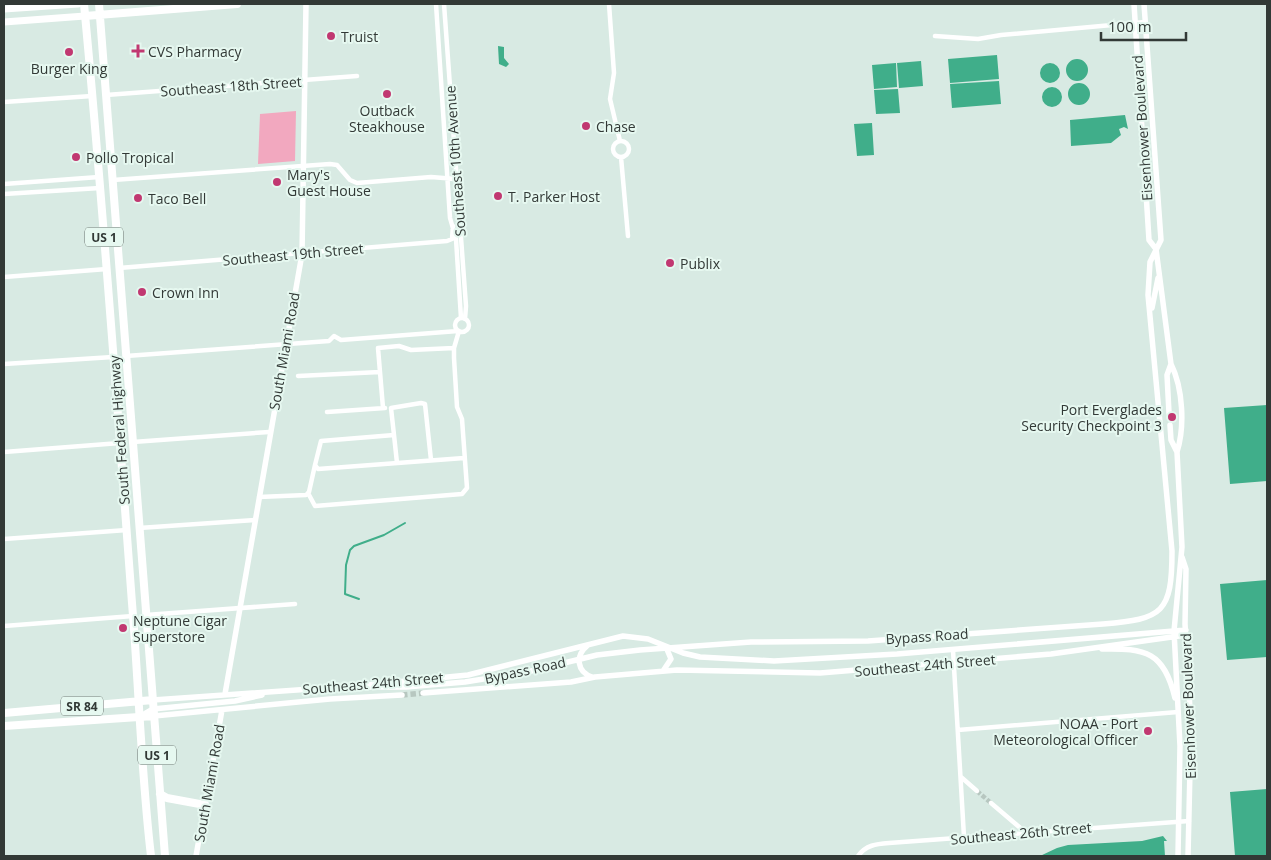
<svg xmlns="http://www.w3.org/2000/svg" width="1271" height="860" font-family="'Open Sans',sans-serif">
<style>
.green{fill:#f2a8bf}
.water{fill:#40ae8a}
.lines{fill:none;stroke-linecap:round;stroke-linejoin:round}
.stream{stroke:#40ae8a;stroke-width:2}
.minor-tunnel{stroke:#b7c7c0;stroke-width:4.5;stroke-dasharray:4.5 2;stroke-linecap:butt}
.tertiary-tunnel{stroke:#b7c7c0;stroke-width:5.5;stroke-dasharray:5.5 3;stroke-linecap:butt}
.minor{stroke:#fff;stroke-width:4.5}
.tertiary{stroke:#fff;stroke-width:5.5}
.secondary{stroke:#fff;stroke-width:7}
.primary{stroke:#fff;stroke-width:8}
.poi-dot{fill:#c13871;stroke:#e6f8f0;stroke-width:2}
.labels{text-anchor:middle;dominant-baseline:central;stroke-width:4;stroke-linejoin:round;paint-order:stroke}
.shield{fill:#e6f8f0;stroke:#68726e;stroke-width:1}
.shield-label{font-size:12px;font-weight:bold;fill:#323936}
.poi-label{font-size:14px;fill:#323936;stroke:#e6f8f0;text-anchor:start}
.street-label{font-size:14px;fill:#323936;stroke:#e6f8f0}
</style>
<rect width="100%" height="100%" fill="#d8eae3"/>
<path class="green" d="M296,111l-1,50 -37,3 2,-50z"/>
<path class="water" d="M498,46l6,1v11l5,6 -3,3 -7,-3z
M997,55l2,24 -49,4 -2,-24z
M1066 70a11 11 0 1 1 22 0a11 11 0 1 1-22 0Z
M921,61l2,25 -24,2 -2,-25z
M1040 73a10 10 0 1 1 20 0a10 10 0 1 1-20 0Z
M896,63l1,24 -23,2 -2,-24z
M999,81l2,23 -49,4 -2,-24z
M1068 94a11 11 0 1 1 22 0a11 11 0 1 1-22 0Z
M1042 97a10 10 0 1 1 20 0a10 10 0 1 1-20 0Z
M898,89l2,24 -24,1 -2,-24z
M1125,115l3,14 -4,-2 -5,2 2,6 -10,8 -40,3 -1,-26z
M872,123l2,32 -17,1 -3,-32z
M1267,405v76l-37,3 -6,-76z
M1267,580v77l-40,3 -7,-76z
M1267,789v67h-32l-5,-64z
M1163,836l4,5h-3l1,15h-125l17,-8 11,-3 74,-4z"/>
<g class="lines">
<path class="stream" d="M359,599l-14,-5 1,-29 4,-15 4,-4 30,-11 21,-12"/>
<path class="minor-tunnel" d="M977,791l14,12"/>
<path class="tertiary-tunnel" d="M402,695l21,-2"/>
<path class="minor" d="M436,4l14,214 6,21 5,79
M444,4l22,302 -1,13
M609,4l5,69 -4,26 10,42
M935,36l43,3 23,-4 144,-13
M106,95l251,-19
M4,102l88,-6
M613 149a8 8 0 1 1 16 0a8 8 0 1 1-16 0Z
M621,157l7,79
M113,180l217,-16 7,1 13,15 7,3 74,-6 25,2
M4,184l95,-7
M4,194l96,-6
M119,268l328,-27 5,-2 1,-13
M4,277l103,-8
M455 325a7 7 0 1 1 14 0a7 7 0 1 1-14 0Z
M126,356l203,-15 5,-5 7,4 117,-9
M4,364l109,-7
M298,376l82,-4
M383,408l-5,-60 21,-2 12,4 43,-2
M327,412l58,-4
M394,435l3,28
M133,442l136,-10
M4,452l116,-9
M431,460l-6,-56 -4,-1 -30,5 3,27 -73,6 -6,24 3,4 146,-11
M308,493l7,13 147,-12 5,-6 -5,-69 -5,-12 -3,-49v-10l5,-17
M259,497l47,-2 3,-3 6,-27
M139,528l116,-8
M4,539l123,-9
M146,615l149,-11
M4,626l129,-10
M953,650l11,187
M958,730l220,-18
M961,777l16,14
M991,803l34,29
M858,856c8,-11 18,-12 31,-13l300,-22"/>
<path class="tertiary" d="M1134,4l15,236 7,9 15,115c12,24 14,63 6,88l5,95 -8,84 6,115 -2,110
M1152,308l6,-30
M1169,413l-2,-38 4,-11
M1170,425l1,15 6,12
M1182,557l4,12 -1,55 6,103 -3,129
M587,646c-12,10 -10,26 5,31
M1102,649c44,-1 62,3 73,49
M663,671l8,-12 -5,-12
M366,685l102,-10 155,-39 25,3 35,14 17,4 74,4 123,-7 289,-24
M351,687h55l59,-5 62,-10 70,-17 43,-5 111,-8 117,-1 235,-17c60,-5 69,-11 69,-73l-24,-256 2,-33 11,-22 -17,-236
M423,693l148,-11 24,-5 82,-7 143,3 231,-19 135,-19
M225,694l77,-440 4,-250
M153,700l201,-14
M141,716l12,-7 82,-8 27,-6
M154,716l176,-17 72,-4
M196,856l26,-146"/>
<path class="secondary" d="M4,9l74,-5
M4,22l81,-6"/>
<path class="primary" d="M84,4c19,199 33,399 48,599 7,85 9,169 19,253
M99,4l66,852
M85,16l152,-12
M4,713l149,-13
M4,726l150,-10
M160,794l7,4 38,7"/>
</g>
<g class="poi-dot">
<circle cx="331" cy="36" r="5"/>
<path d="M135.5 43.5h5v5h5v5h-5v5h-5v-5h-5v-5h5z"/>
<circle cx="69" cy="52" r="5"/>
<circle cx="387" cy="94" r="5"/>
<circle cx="586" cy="126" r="5"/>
<circle cx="76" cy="157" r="5"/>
<circle cx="277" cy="182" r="5"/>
<circle cx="498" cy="196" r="5"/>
<circle cx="138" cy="198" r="5"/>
<circle cx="670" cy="263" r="5"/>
<circle cx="142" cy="292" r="5"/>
<circle cx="1172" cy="417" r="5"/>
<circle cx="123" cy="628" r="5"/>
<circle cx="1148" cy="731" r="5"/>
</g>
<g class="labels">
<g class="shield">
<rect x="85" y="227.5" width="38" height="19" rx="4"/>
<rect x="61" y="696.5" width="42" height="19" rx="4"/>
<rect x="138" y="745.5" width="38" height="19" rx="4"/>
</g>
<g class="shield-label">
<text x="104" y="237">US 1</text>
<text x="82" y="706">SR 84</text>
<text x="157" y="755">US 1</text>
</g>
<g class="poi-label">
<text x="341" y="36">Truist</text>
<text x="148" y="51">CVS Pharmacy</text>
<text x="69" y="68" text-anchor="middle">Burger King</text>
<text x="387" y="110" text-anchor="middle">Outback<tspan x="387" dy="16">Steakhouse</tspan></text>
<text x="596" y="126">Chase</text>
<text x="86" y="157">Pollo Tropical</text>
<text x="287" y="174">Mary's<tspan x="287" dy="16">Guest House</tspan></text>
<text x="508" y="196">T. Parker Host</text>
<text x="148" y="198">Taco Bell</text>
<text x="680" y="263">Publix</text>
<text x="152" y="292">Crown Inn</text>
<text x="1162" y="409" text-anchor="end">Port Everglades<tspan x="1162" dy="16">Security Checkpoint 3</tspan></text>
<text x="133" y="620">Neptune Cigar<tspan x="133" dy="16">Superstore</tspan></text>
<text x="1138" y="723" text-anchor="end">NOAA - Port<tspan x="1138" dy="16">Meteorological Officer</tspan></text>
</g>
<g class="street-label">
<text transform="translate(231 86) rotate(-4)">Southeast 18th Street</text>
<text transform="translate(1142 128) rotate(-94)">Eisenhower Boulevard</text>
<text transform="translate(455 161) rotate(-94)">Southeast 10th Avenue</text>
<text transform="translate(293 254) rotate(-5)">Southeast 19th Street</text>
<text transform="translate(284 351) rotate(-80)">South Miami Road</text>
<text transform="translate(119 430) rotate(-94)">South Federal Highway</text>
<text transform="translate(927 636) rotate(-4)">Bypass Road</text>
<text transform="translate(925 665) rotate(-5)">Southeast 24th Street</text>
<text transform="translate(525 670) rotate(-12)">Bypass Road</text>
<text transform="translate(373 683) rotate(-5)">Southeast 24th Street</text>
<text transform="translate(1188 706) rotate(-92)">Eisenhower Boulevard</text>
<text transform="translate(209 783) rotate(-80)">South Miami Road</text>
<text transform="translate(1021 833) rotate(-5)">Southeast 26th Street</text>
</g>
</g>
<rect width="1271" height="860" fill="none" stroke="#323936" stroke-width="10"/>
<path d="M1101 32v8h85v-8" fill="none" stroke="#323936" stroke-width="2.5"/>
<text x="1108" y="32" font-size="15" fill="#323936" stroke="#e6f8f0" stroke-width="4" paint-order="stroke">100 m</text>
</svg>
